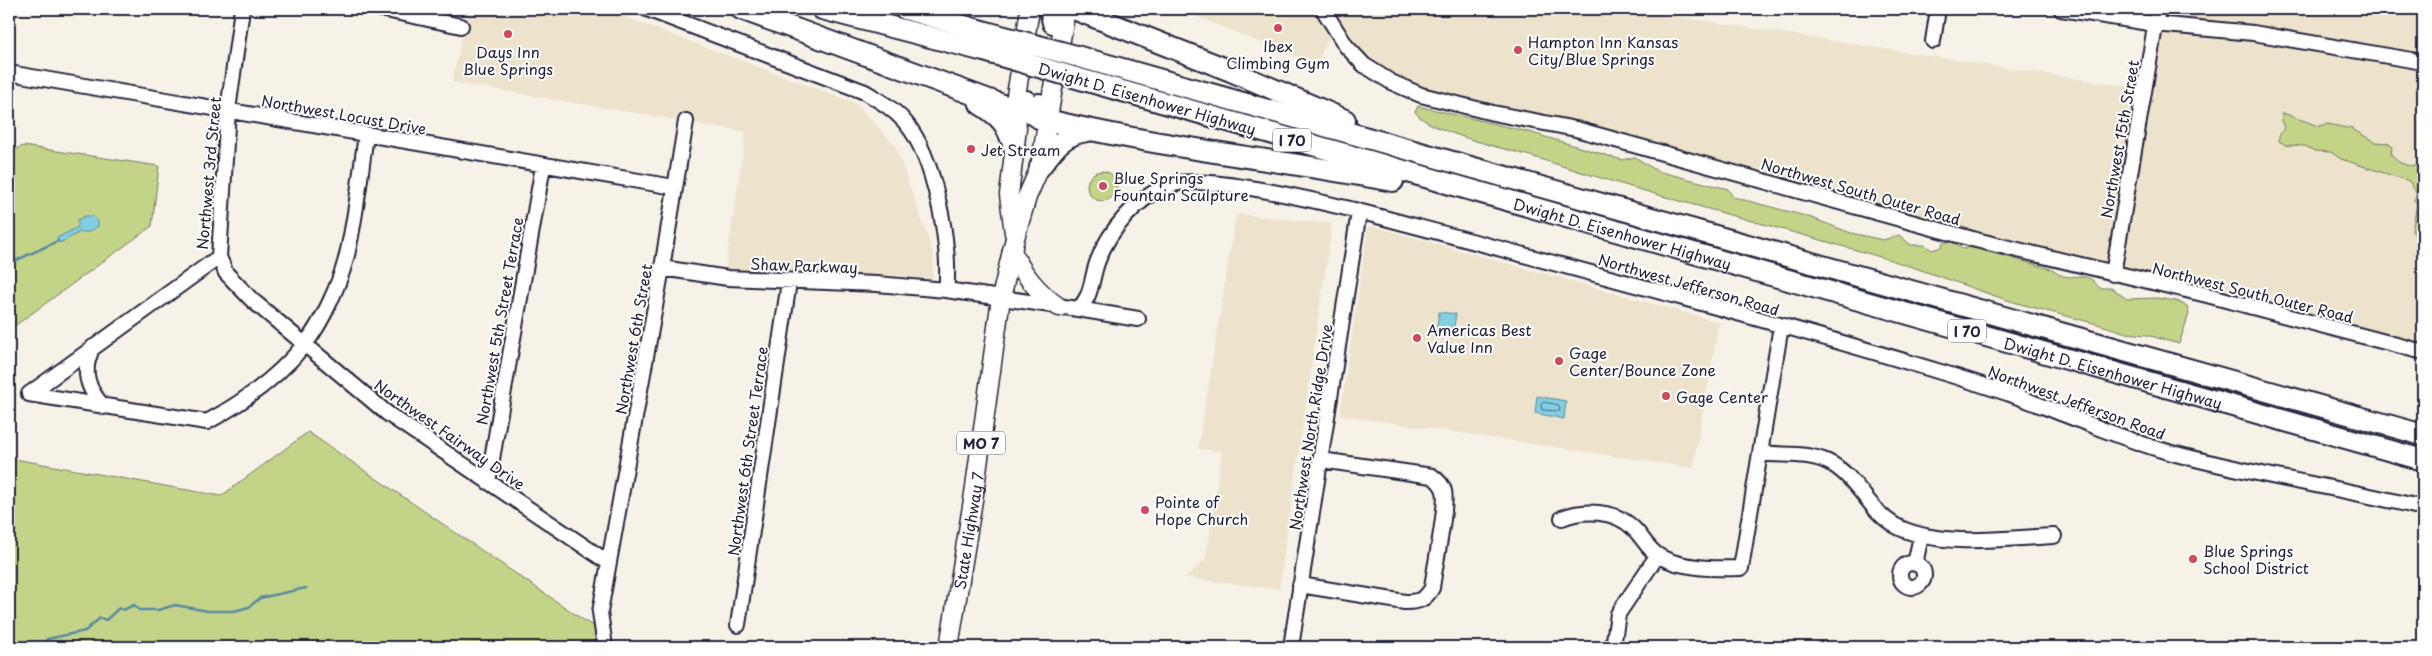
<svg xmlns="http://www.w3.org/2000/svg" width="2432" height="656" font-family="'Playpen Sans',sans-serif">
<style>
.built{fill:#ede2cc}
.green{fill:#c3d488;stroke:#727b62}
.water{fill:#82cfe1;stroke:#5c8a9f}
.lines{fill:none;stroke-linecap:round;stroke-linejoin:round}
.shore{stroke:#48677d;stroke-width:1}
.stream{stroke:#5c8a9f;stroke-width:2.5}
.minor-casing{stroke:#22223b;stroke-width:18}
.major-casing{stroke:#22223b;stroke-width:21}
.highway-casing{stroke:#22223b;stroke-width:24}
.minor{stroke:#fff;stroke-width:14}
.major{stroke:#fff;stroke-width:18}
.highway{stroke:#fff;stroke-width:20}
.highway-bridge-casing{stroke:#22223b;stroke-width:24;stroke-linecap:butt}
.highway-bridge{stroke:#fff;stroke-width:20}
.poi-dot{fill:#d1495b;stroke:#fff;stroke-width:2}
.labels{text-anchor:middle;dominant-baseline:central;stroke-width:4;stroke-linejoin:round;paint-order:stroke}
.shield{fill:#fff;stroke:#646476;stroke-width:1}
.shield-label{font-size:14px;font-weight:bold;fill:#22223b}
.poi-label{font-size:15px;fill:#22223b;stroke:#fff;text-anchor:start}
.street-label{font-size:15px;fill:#22223b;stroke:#fff}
</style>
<rect width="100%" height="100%" fill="#f7f2e8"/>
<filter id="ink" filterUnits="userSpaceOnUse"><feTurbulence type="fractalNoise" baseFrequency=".02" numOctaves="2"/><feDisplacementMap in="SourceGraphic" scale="10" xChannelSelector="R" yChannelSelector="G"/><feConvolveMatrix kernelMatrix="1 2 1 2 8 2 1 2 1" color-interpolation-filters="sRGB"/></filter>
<g filter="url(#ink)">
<path class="built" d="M468,9h135l252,94 40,42 39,110 -2,24 -40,-4 -117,-1 -50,-3 21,-139 -294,-50z
M1178,9h138l14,26 -14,30z
M1323,9h305l516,80 11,-65 268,38v290l-1002,-257 -57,-30z
M2167,9h256v46l-191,-31 -59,-4 -7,-2z
M1236,214l96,10 -53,365 -93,-11 20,-20 16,-107 -24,-2z
M1372,226l347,96 -26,146 -353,-53 28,-188z"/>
<path class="green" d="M1418,106l111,26 93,28 13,-3 22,14 71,18 5,8 76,20 42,16 32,7 16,-5 12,10h14l7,5 9,-3 2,-5h9l11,7 9,-2 79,22c19,15 22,2 40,10 4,2 5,6 9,9h11l16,11 30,-1 19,3 11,5 2,8 -10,30 -32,-9 -21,-2c-43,-15 -88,-22 -131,-37 -41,-14 -82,-30 -125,-42 -111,-32 -223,-60 -333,-96 -26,-8 -109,-26 -122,-46z
M2283,113l35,13 10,-2 24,5 23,13 13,1 4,4 -1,7c6,10 21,16 32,8v73l-9,-1 -2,-3 5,-27 -3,-4 3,-6 -8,-13 -68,-22 -10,-7 -16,-1 -10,-5 -19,-1 -7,-4v-5l5,-8 -3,-8z
M23,146l136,20 -7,60 -143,104v-178z
M1087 186a15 15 0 1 1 30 0a15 15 0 1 1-30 0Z
M308,432l283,193 9,-6 5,28h-596v-189l212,38z"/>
<path class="water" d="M85,216h7l6,5v5l-9,6h-9l-20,11 -3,-5 21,-11v-7z
M1439,312l17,2 -4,23 -16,-3z
M1537,396l29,5 -2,18 -29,-6z"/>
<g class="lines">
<path class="shore" d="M1544,402l15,3 1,6 -18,-1 -1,-6z"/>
<path class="stream" d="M9,261l8,-1 41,-19
M28,647l15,-3 4,-5 38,-8 15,-13 6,2 13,-12 4,2 11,-5 5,5h19l17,-5 33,6h26l15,-4 11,-9 46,-10"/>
<defs>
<path id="minor" d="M381,9l80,17
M647,9l218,83c15,9 29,17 40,30 29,33 47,125 41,168
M1323,9l23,37 18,19 27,17 30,13 72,18 83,16 400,111 231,55 216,57
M2061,9l94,15 98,9 170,29
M1933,41l5,-32
M9,73l665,114
M219,257l7,16 26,27 136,114 221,149
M662,268l66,10 149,6 69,6 132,19c14,-12 13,-29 19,-46 11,-32 41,-67 73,-78 33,-12 151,17 188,26 196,52 392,103 586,162 33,10 66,20 98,33 41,15 81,33 123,45 85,24 173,36 258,57
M2113,274l45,-265
M1078,309l60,10
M93,347c-12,23 -6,42 11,60
M29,394l178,28c35,-19 72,-46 98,-78 17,-21 34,-59 41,-85 10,-40 14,-83 20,-124
M29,394l190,-137 9,-147 14,-101
M1761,453c22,3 46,-1 67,9 30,14 41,52 72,66 44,20 107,10 154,8
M488,482l55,-316
M1562,518c21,-9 53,-8 71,10 10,9 14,21 26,28 22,13 57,13 82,12l40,-242
M1900 575a12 12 0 1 1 24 0a12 12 0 1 1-24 0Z
M1915,564l6,-28
M1300,585l105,17c14,0 20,-2 27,-14 2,-18 16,-84 12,-97 -2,-7 -6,-11 -12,-15l-111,-16
M738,625l51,-343
M605,647l-5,-35 62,-344 24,-147
M1291,647l68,-435
M1613,647l5,-33 39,-58"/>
<g id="major">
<path d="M1014,233l-5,-38 8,-67 -2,-26 15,-93"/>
<path d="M1012,251c10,22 27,43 47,56"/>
<path id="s1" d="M949,647l25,-153 27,-196 14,-60 12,-41 13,-30 26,-158"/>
</g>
<g id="highway">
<path d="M741,9l267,98 15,3 16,-6"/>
<path d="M822,9l162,42"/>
<path d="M905,9l81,23"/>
<path d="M1050,9l3,14"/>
<path d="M1074,9l157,62 114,49"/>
<path d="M1076,56l1347,379"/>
<path id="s2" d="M1073,77l1350,383"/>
<path d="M1026,101l6,12 7,5c116,29 237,41 354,63"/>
<path d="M980,104c23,14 27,21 35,46"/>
<path d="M1040,167c14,-19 24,-34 48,-36"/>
</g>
</defs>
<use href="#minor" class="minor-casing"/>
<use href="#major" class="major-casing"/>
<use href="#highway" class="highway-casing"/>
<use href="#minor" class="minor"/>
<use href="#major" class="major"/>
<use href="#highway" class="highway"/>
<defs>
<path id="highway-bridge" d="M986,32l90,24
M984,51l89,26"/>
</defs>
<use href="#highway-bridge" class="highway-bridge-casing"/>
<use href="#highway-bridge" class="highway-bridge"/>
</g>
</g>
<g class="poi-dot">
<circle cx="1278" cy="28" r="5"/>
<circle cx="508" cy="34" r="5"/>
<circle cx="1518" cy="50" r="5"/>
<circle cx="971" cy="149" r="5"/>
<circle cx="1103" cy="186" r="5"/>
<circle cx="1417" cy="338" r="5"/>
<circle cx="1559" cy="361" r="5"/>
<circle cx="1666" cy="396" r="5"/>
<circle cx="1145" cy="510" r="5"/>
<circle cx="2193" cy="559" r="5"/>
</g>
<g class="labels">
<g class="shield">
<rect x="1273" y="128.5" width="38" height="23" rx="4"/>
<rect x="1948" y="319.5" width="38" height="23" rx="4"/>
<rect x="957" y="431.5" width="48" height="23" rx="4"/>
</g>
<g class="shield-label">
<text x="1292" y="140">I 70</text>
<text x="1967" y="331">I 70</text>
<text x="981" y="443">MO 7</text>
</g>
<g class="poi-label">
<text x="1528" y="41">Hampton Inn Kansas<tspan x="1528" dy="17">City/Blue Springs</tspan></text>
<text x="1278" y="45" text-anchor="middle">Ibex<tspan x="1278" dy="17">Climbing Gym</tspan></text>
<text x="508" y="51" text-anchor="middle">Days Inn<tspan x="508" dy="17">Blue Springs</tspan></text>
<text x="981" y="149">Jet Stream</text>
<text x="1113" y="177">Blue Springs<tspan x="1113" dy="17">Fountain Sculpture</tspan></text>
<text x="1427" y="329">Americas Best<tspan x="1427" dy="17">Value Inn</tspan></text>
<text x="1569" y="352">Gage<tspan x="1569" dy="17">Center/Bounce Zone</tspan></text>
<text x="1676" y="396">Gage Center</text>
<text x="1155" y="501">Pointe of<tspan x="1155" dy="17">Hope Church</tspan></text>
<text x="2203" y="550">Blue Springs<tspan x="2203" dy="17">School District</tspan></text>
</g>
<g class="street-label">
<text transform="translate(1147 98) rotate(16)">Dwight D. Eisenhower Highway</text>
<text transform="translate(344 114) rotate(10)">Northwest Locust Drive</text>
<text transform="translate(2119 139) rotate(-80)">Northwest 15th Street</text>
<text transform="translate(208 173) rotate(-85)">Northwest 3rd Street</text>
<text transform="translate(1861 191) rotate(16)">Northwest South Outer Road</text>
<text stroke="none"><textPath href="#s2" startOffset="571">Dwight D. Eisenhower Highway</textPath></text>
<text transform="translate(804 265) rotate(2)">Shaw Parkway</text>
<text transform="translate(1689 284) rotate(16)">Northwest Jefferson Road</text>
<text transform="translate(2253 292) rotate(14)">Northwest South Outer Road</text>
<text transform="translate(499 321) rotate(-80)">Northwest 5th Street Terrace</text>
<text transform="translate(633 339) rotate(-80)">Northwest 6th Street</text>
<text stroke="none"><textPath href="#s2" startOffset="1081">Dwight D. Eisenhower Highway</textPath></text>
<text transform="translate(2077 402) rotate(20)">Northwest Jefferson Road</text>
<text transform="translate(1310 427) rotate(-81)">Northwest North Ridge Drive</text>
<text transform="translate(450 434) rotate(35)">Northwest Fairway Drive</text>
<text transform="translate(747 451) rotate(-82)">Northwest 6th Street Terrace</text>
<text stroke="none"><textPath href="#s1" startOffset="118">State Highway 7</textPath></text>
</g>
</g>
<rect width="2432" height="656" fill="none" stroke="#fff" stroke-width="30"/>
<rect x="15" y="15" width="2402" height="626" fill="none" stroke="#22223b" stroke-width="2" filter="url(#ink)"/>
</svg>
